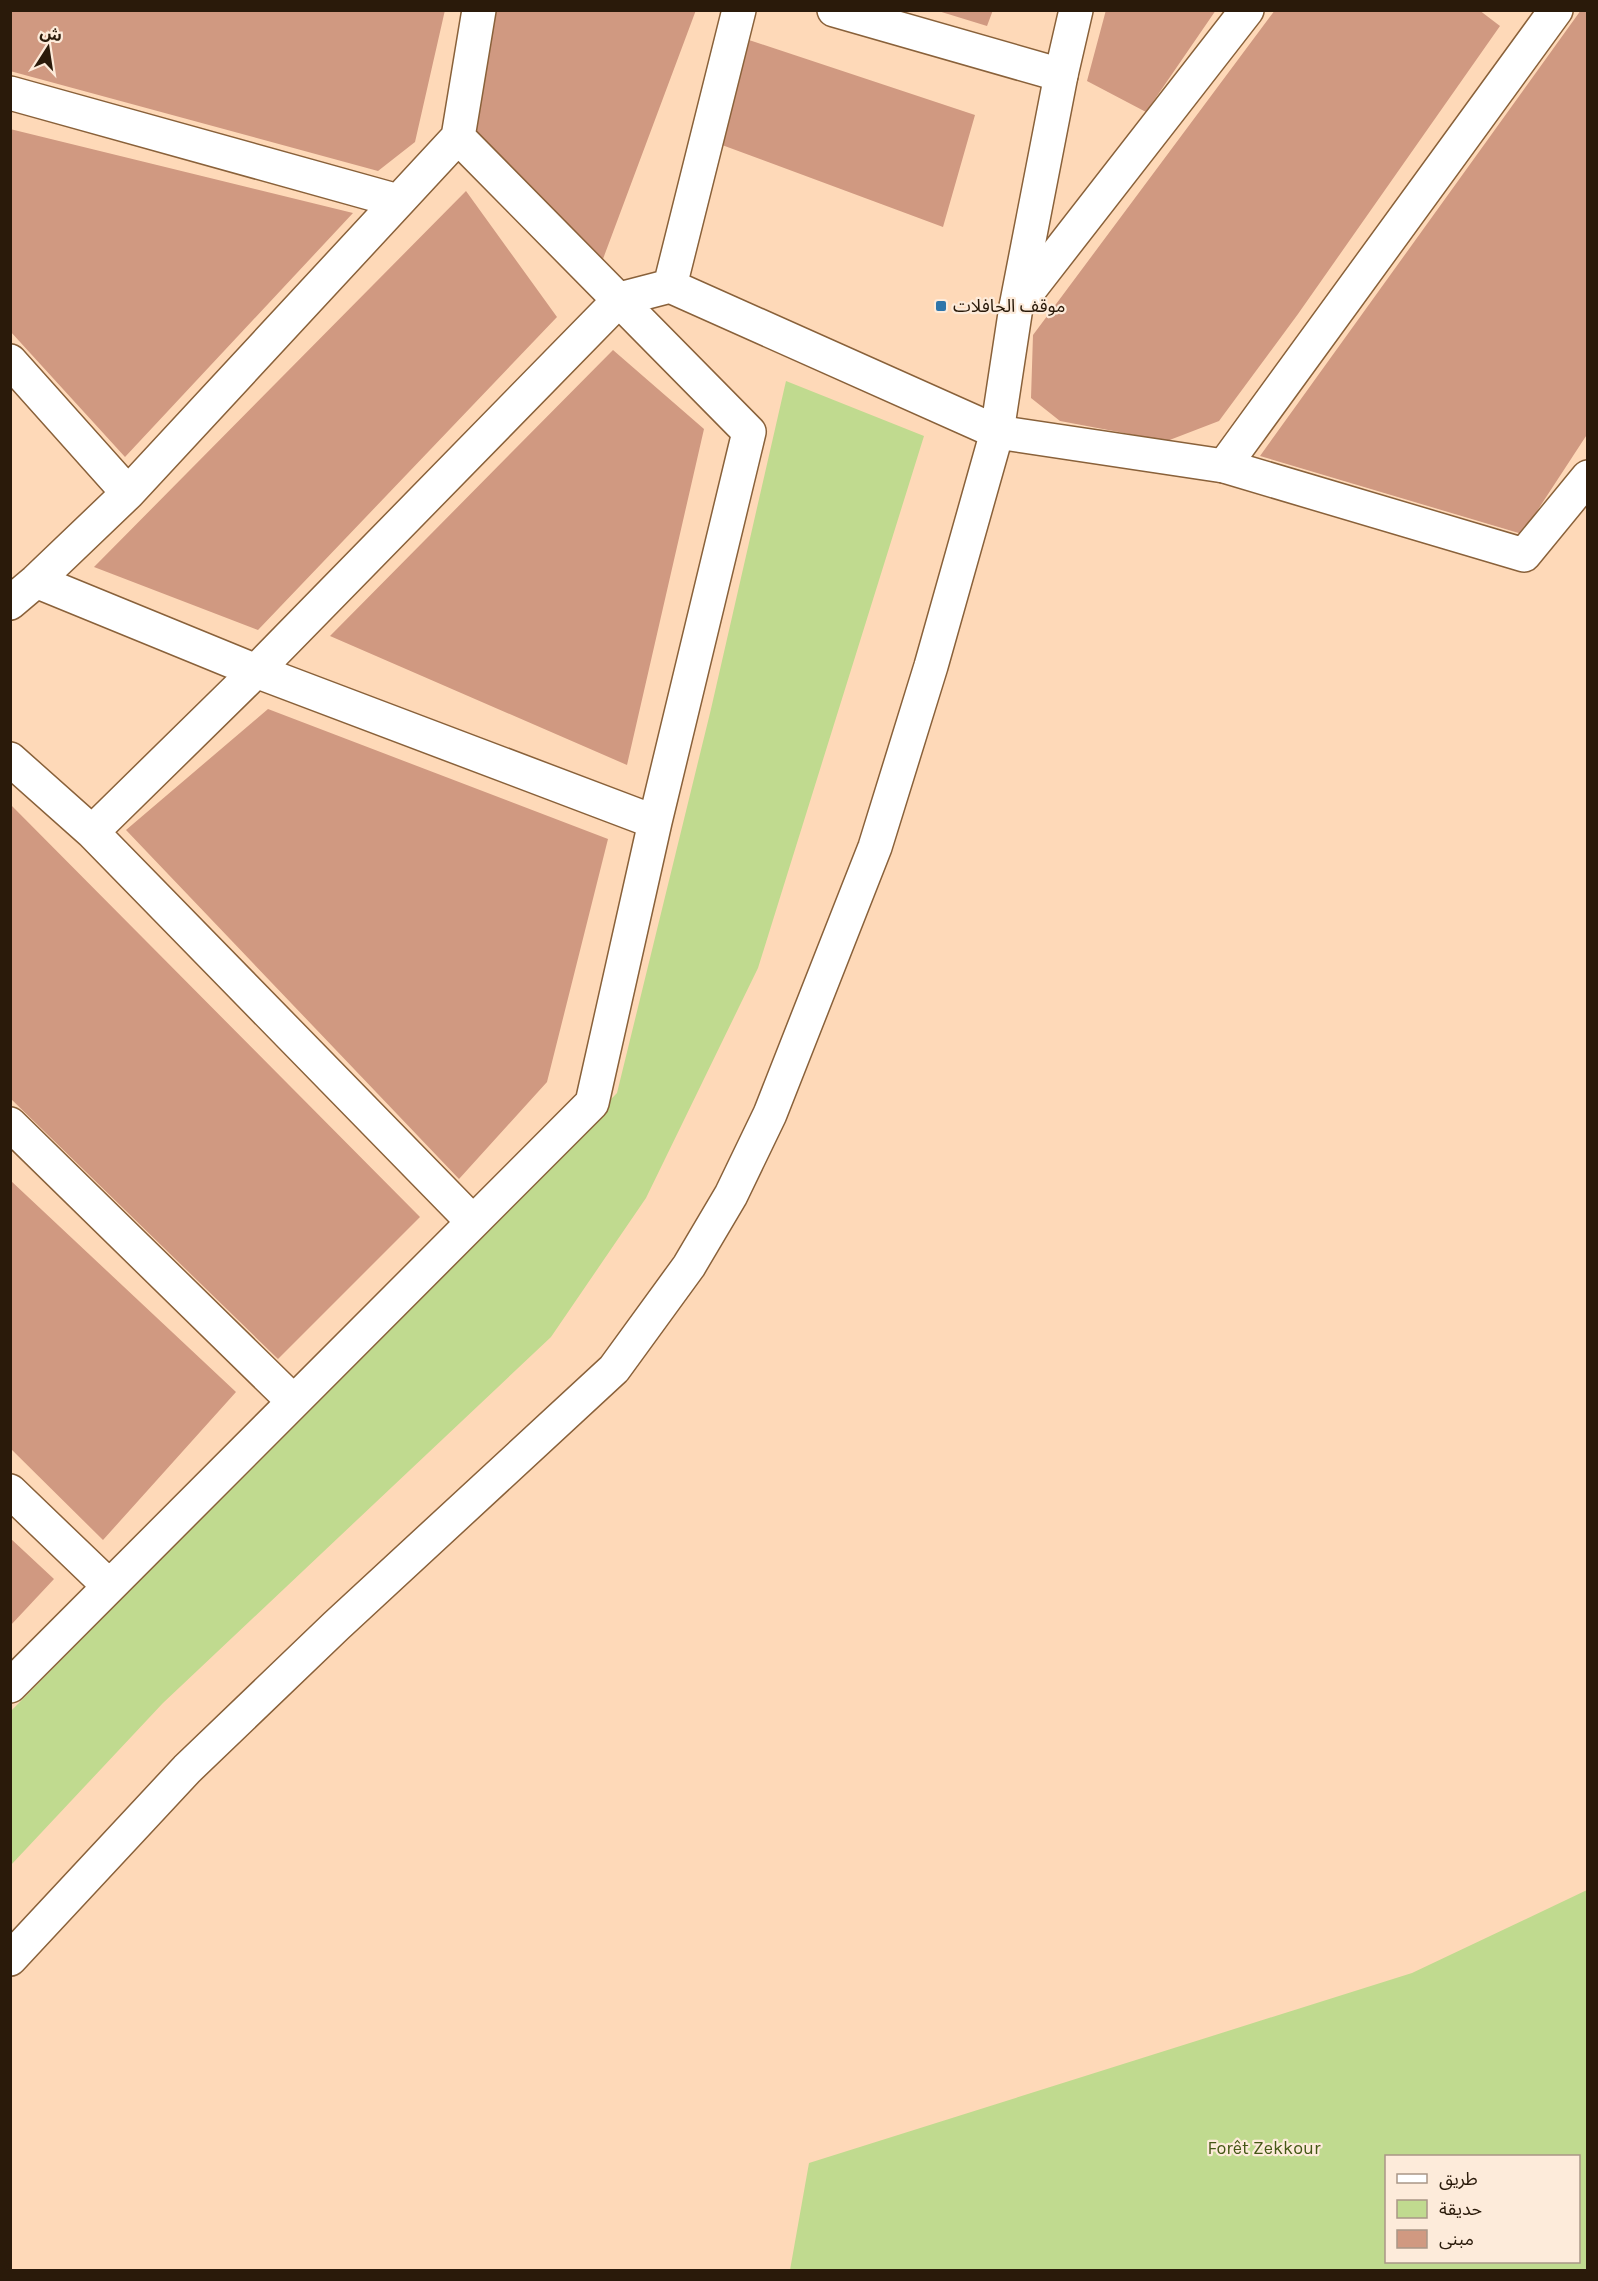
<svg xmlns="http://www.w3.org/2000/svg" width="1598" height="2281" font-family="Karla,'Noto Sans Arabic',sans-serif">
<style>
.green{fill:#c0da8f;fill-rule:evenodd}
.building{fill:#d09981}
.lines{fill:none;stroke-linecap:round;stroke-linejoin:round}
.street-casing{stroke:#89613a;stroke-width:36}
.secondary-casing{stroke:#89613a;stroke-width:36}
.street{stroke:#fff;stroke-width:33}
.secondary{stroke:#fff;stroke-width:33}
.poi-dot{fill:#2e75aa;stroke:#fdebda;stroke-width:2}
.labels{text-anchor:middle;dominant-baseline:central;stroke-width:4.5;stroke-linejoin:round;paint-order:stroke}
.poi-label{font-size:18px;fill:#2a1a0a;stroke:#fdebda;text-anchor:start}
.park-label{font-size:18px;fill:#445715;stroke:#fdebda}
</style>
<rect width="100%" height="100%" fill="#fed9b8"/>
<path class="green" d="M786,381l138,55 -166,532 -112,230 -95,139 -388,366 -152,162v-154l606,-618 94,-384z
M1587,1890v380h-797l19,-107 603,-190zM1386,2156h192v106h-192z"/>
<path class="building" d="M10,10h435l-30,132 -37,29 -368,-100z
M496,10h200l-96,257 -128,-134z
M935,10h58l-6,16z
M1106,10h110l-70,102 -59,-31z
M1275,10h204l21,16 -202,288 -79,107 -52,20 -107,-20 -29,-23 2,-63z
M1581,10h7v423l-66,101 -262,-78z
M749,40l226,75 -32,112 -221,-82z
M10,129l343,84 -228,244 -115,-126z
M466,191l91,126 -299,313 -164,-63z
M613,350l91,79 -77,336 -297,-129z
M268,709l340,130 -61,243 -88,97 -333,-349z
M10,804l410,413 -142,142 -268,-261z
M10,1180l226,212 -133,148 -93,-92z
M10,1538l44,41 -44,47z"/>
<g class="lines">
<defs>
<path id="street" d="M834,10l227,65
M10,93l388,108
M670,286l69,-276
M1016,307l231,-297
M10,361l118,132
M1224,466l332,-456
M36,581l220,90 399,151
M10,603l26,-22 92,-88 330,-356 21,-127
M10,759l82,73 381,390
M92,832l164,-161 364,-372 50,-13 327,146
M10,1124l283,277
M10,1491l99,95
M10,1686l582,-583 63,-281 94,-390 -291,-295"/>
<path id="secondary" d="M997,432l227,34 300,89 64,-78
M10,1959l177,-190 149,-143 278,-257 75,-103 42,-71 39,-81 105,-267 56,-181 66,-234 19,-125 45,-232 15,-65"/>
</defs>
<use href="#street" class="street-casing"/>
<use href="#secondary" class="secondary-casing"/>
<use href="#street" class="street"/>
<use href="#secondary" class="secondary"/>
</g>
<rect class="poi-dot" x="935" y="300" width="12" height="12" rx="3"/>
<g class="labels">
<g class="poi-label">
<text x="953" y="306">موقف الحافلات</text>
</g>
<g class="park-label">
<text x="1264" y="2148">Forêt Zekkour</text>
</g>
</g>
<rect width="1598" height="2281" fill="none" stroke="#2a1a0a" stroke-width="24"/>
<rect x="1385" y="2155" width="195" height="108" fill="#fdebda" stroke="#a99787" stroke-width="1.5"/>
<rect x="1397" y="2174" width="30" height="9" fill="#ffffff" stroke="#a99787" stroke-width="1.5"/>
<text x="1439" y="2185" font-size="18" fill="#2a1a0a">طريق</text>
<rect x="1397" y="2200" width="30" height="18" fill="#c0da8f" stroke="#a99787" stroke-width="1.5"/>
<text x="1439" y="2215" font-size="18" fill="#2a1a0a">حديقة</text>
<rect x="1397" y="2230" width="30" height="18" fill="#d09981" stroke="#a99787" stroke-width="1.5"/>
<text x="1439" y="2245" font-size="18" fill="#2a1a0a">مبنى</text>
<g transform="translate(48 48) rotate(12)" stroke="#fdebda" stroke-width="4.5" paint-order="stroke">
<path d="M0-4.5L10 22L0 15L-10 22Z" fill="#2a1a0a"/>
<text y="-9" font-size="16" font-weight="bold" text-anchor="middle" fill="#2a1a0a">ش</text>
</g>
</svg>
